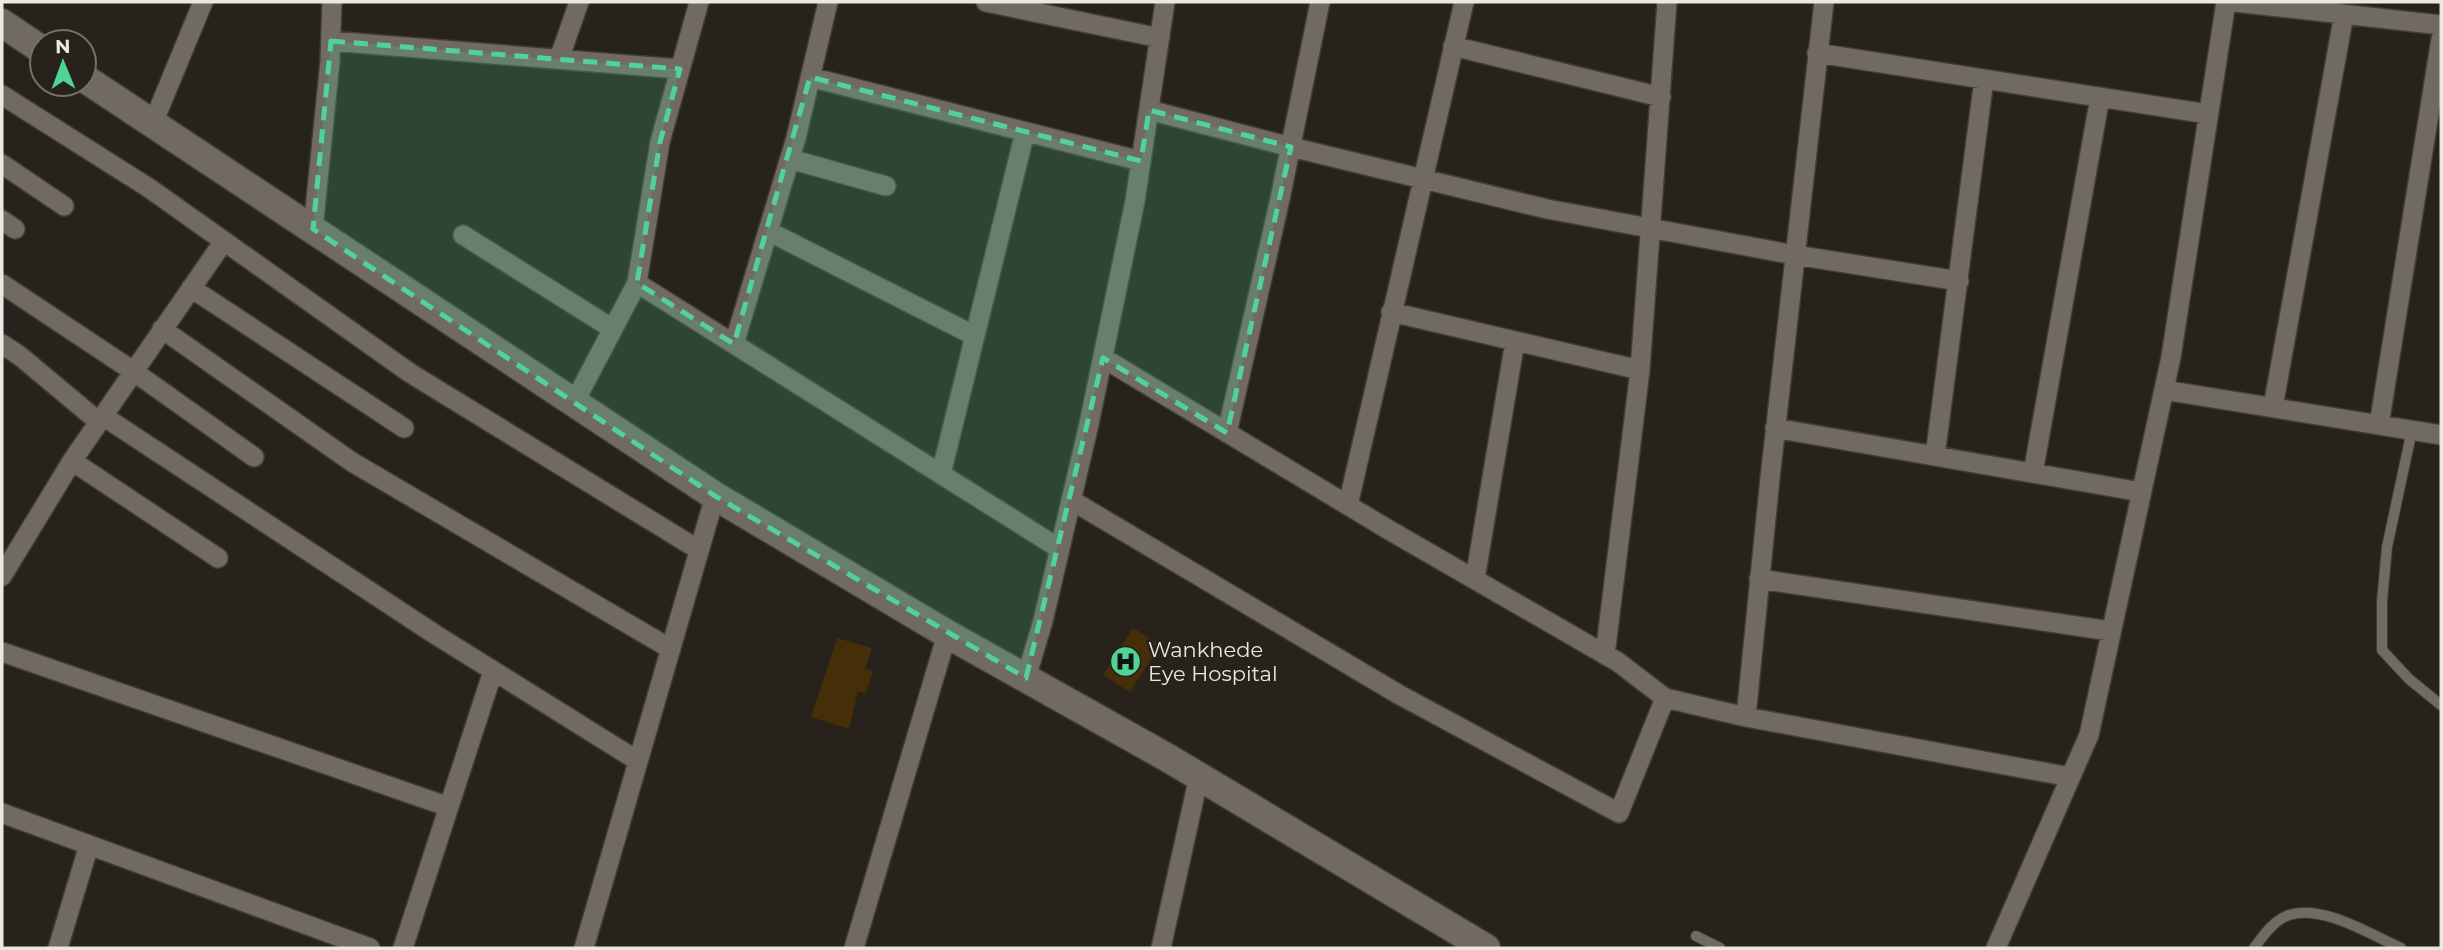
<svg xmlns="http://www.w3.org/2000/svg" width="2443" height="950" font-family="Montserrat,sans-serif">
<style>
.building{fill:#452f08}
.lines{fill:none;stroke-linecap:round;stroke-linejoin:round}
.lane-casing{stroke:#403c37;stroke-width:12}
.street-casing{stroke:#403c37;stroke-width:22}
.secondary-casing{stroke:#403c37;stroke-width:31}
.lane{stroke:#706a62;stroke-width:10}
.street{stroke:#706a62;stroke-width:19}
.secondary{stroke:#706a62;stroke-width:28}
.marked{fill:#51d398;fill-opacity:0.2;stroke:#51d398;stroke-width:5;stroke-dasharray:14 9;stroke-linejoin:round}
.labels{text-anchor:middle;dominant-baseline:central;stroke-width:5;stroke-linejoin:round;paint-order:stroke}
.poi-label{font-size:21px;fill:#ebe8e3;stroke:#27221b;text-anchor:start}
</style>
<rect width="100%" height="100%" fill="#27221b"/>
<path class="building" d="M1133,628l27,17 -30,47 -27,-17z
M837,638l35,10 -7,21 8,2 -7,23 -8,-3 -9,38 -38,-12z"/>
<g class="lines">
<defs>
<path id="lane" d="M2412,430l-25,117 -5,54v49l27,29 32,26
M1696,936l24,12
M2254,948c9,-12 20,-28 35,-33 34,-11 82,20 112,33"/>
<path id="street" d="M986,2l174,36
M2234,2l207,23
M331,41l349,28
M1453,46l208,51
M1817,53l391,61
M559,59l20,-57
M810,77l331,84
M2,95l147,93 261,185 289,177
M1149,110l142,37 256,62 248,46 164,26
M153,123l50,-121
M790,159l96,27
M2,164l62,42
M2,220l13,9
M313,229l17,-168 2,-59
M768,231l207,105
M463,235l150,94
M637,283l423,266
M2,284l131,87 121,86
M191,288l213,140
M1391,312l249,58
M162,329l190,133 319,187
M2,344l18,12 79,66
M734,344l62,-206 32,-136
M1103,358l286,172 229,132 47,36 81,19 324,60
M2164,390l277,45
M574,403l63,-120 23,-141 39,-140
M2273,407l71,-393
M103,416l333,219 202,126
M2379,425l62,-386
M1775,428l366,64
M1227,433l53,-234 40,-197
M1935,456l49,-377
M72,461l146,97
M2033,473l67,-376
M941,474l84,-342
M1071,500l327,194 221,119 46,-115
M1348,505l116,-503
M2,576l70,-115 152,-220
M1475,579l40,-238
M1759,579l351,52
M2,652l447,155
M1605,655l35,-285 27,-368
M1026,678l17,-57 46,-197 46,-223 30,-199
M1746,717l24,-239 54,-476
M2,813l368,135
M58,948l31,-103
M403,948l90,-277
M584,948l131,-452
M854,948l93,-314
M1161,948l38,-172
M1996,948l93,-213 82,-378 55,-355"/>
<path id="secondary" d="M2,23l40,27
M84,78l631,418 232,138 221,124 318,190"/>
</defs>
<use href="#lane" class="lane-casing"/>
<use href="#street" class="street-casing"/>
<use href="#secondary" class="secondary-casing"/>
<use href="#lane" class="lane"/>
<use href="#street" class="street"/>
<use href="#secondary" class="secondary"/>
</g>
<path class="marked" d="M331,41l349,28 -20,73 -23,141 97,61 76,-267 331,84 8,-51 142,37 -64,286 -124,-75 -77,320 -311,-182 -402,-267z"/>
<defs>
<symbol id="hospital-disc" viewBox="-11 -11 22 22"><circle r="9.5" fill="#51d398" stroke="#27221b"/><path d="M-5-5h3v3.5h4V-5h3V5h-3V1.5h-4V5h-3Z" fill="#111"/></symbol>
</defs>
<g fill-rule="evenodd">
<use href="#hospital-disc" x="1108" y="644" width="35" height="35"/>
</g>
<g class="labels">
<g class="poi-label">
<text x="1148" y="649">Wankhede<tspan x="1148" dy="24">Eye Hospital</tspan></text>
</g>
</g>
<rect width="2443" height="950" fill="none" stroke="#ebe8e3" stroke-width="7"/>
<g transform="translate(63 63) rotate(359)"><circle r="33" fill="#27221b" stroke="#75716b" stroke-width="2"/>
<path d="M0-5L12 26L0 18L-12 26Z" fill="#51d398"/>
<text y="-10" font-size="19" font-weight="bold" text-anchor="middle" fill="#ebe8e3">N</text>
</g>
</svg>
